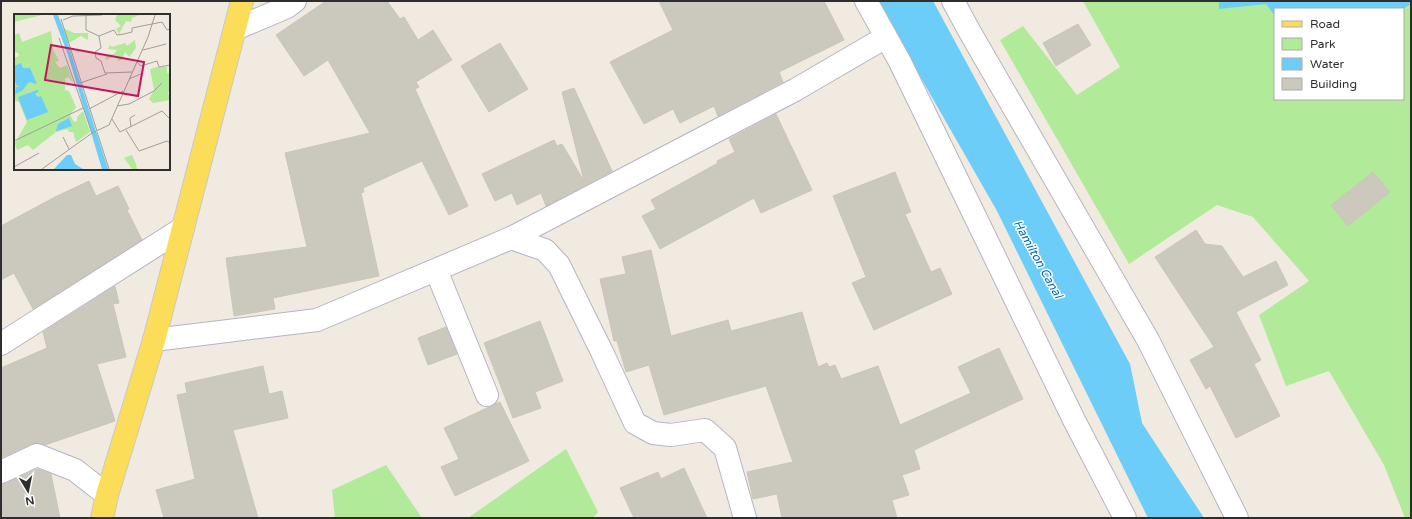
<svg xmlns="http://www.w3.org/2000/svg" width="1412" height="519" font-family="'Varela Round',sans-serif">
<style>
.green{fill:#b1ea99;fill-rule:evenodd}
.water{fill:#6ccdf8}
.building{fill:#cbc8be;stroke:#ccc6b9}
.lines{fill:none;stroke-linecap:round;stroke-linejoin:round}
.minor-casing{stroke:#b4b5c2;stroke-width:24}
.major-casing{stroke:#c9c9c9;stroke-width:24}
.minor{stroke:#fff;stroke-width:22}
.major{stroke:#fcdd59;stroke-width:22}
.labels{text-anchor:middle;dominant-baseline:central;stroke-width:3;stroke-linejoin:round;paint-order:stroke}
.water-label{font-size:12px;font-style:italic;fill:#036bad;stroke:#fff}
.inset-road{fill:none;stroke:#a29f99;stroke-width:1}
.view{fill:#c2185b;fill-opacity:0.15;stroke:#c2185b;stroke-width:2}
.inset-edge{fill:none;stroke:#2e2e2e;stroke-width:2}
</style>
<rect width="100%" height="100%" fill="#f0eae0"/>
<path class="green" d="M1083,1h328v517h-6l-21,-53 -55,-94 -43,15 -27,-71 50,-34 -56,-64 -36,-12 -88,59 -129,-224 23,-14 54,69 43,-28zM1275,9h128v90h-128z
M566,449l32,63 -5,6h-125z
M386,465l36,53h-87l-3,-28z"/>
<path class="water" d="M877,1h56l197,363 12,59 62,95h-56l-151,-307z
M1219,1h192v3l-8,5h-128v7l-9,-12 -47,5z"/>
<path class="building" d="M326,1h61l13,18 4,-2 14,23 15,-10 19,30 -36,22 3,5 -4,2 53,117 -19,9 -27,-54 -59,27 1,4 -3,1 18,83 -106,22 2,11 -41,7 -8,-58 81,-11 -22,-94 85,-20 -42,-73 -24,16 -28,-41z
M659,1h165l20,39 -65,32 4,10 -65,34 -4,-10 -34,17 -7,-14 -29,15 -34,-62 63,-32z
M1078,24l13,21 -35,21 -13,-23z
M500,43l28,46 -39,23 -28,-46z
M574,88l38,83 -66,35 -5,-13 -24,12 -5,-12 -17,8 -13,-27 72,-34 3,6 5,-2 22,37 -22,-89z
M776,114l36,76 -51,23 -7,-15 -94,51 -18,-33 14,-7 -5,-9 67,-37 -1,-2 18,-9 -6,-13z
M895,172l16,40 -6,2 26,58 9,-4 12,26 -78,36 -22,-47 14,-6 -33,-81z
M1373,172l17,20 -42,34 -17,-21z
M89,181l7,15 22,-10 11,23 -2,1 15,30 -109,69 -19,-36 -13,7v-54l54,-29z
M1196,230l9,14 17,2 21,31 33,-16 12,24 -52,27 25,48 -7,4 26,52 -44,22 -26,-52 -4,3 -16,-29 24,-13 -59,-90z
M651,250l20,86 57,-16 3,11 71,-19 16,55 9,-4 2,4 6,-2 6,14 37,-13 22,59 71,-32 -13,-26 41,-19 24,51 -109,51 6,19 -18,6 7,20 -17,5 5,18h-115l-5,-24 -24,5 -6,-27 46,-10 -27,-76 -102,29 -15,-50 -23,7 -9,-31h-3l-14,-62 26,-5 -4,-17z
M115,286l4,17 -6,1 13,53 -29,7 18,57 -70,24 -8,-2 -5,1 -31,14v-90l46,-20 -4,-16z
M540,321l23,60 -28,11 6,16 -28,10 -29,-75z
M446,327l11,27 -29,11 -10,-27z
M263,366l6,28 13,-3 6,27 -55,12 25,88h-94l-8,-28 39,-11 -18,-84 10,-2 -2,-10z
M500,402l29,59 -74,35 -14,-29 18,-8 -15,-31z
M684,468l23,50h-73l-14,-30 38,-16 3,7z
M37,469l14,5 9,44h-57l-2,-12v-22l5,-1z"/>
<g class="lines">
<defs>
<path id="minor" d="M866,1l34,61 174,358 51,98
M953,1l18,33 177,306 89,178
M235,29l52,-22 8,-6
M511,238l284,-148 91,-53
M436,270l51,125
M154,340l163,-20 194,-82 34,12 14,15 43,87 33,71 18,10 18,2 34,-5 20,18 20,70
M1,344l182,-116
M1,472l36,-17 38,15 32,25"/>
<path id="major" d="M102,518l5,-23 47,-155 88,-339"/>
</defs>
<use href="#minor" class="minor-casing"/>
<use href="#major" class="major-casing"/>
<use href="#minor" class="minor"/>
<use href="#major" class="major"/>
</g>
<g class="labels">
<g class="water-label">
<text transform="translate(1038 259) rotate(61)">Hamilton Canal</text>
</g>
</g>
<g transform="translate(14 14)">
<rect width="156" height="156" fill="#f0eae0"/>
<path d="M0,1h28l-28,7zM103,1h23l-8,3 -1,4 -5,-1 -7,13 -3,-5 5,-3 -6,-6zM49,14l11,5h14v7l-7,-4 -14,8zM37,17l2,18 6,12 -4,1 5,6 7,-3 6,17 -5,-5 -3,2v11l4,1 7,16 -6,8 4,7 3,-1v-4l6,-6 7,21 -14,10 -3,-10h-4l-1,-3 -12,3 -23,18 -5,-5 -11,5 -2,-7 12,-21 -8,-20 -5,-2v-42l5,-2 -1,-3 -4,-1v-17l5,-2 3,9zM121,26l1,8 -7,9 -4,-5 -3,8 -4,1 -2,-5 -10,4 -1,-5 9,-1 3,-4 -9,-1 2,-4 2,2 13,-4 2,3zM143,53h10v6h3v18l-2,1 2,8 -17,3 -4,-4 5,-9 -4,-21zM118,141l4,9 1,5h-5l-8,-11z" fill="#b1ea99"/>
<path d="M39,1h5l5,13 45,141h-6l-34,-114zM7,49l2,5h7l7,16 -8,-2 -7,9 -7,3 1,-7h5l-4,-1 -3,-8v-12zM23,76l2,1 -4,3 3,3 3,-1 7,16 -21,8 -9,-23zM55,104l3,8 -16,5 2,-7zM53,141h4l4,9 8,5h-29z" fill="#6ccdf8"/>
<path class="inset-road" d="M72,1v15l13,6M47,5l36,112M49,6l10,-4 29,-1M45,24l33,95M129,36l23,-6M123,48l4,4 16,-5 2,6 11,-2M118,58l-27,1 -4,-12 -5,-3 -1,-6 6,-4 -2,-12 15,-6 3,5 7,-1 8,-2v-4l30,-6 5,8 3,-1M115,65l14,-6M66,69l27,-9M103,92l12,-2 25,-13 8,-8M75,95l34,-18M98,105l8,13 42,-21 8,8M117,113l-1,-9 5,-3M112,116l13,21 28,-10 3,2M83,118l12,37M49,123l6,12M0,127l69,-33M0,153l25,-14M28,155l50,-36 17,-8 39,-88 7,-22"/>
<path class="view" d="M37,31l93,17 -6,34 -93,-16z"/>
<rect width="156" height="156" class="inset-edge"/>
</g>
<rect width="1412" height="519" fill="none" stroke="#2e2e2e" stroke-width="4"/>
<rect x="1274" y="8" width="130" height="92" fill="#ffffff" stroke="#ababab"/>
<rect x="1282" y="21" width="20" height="6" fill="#fcdd59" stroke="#ababab"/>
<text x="1310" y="28" font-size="12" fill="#2e2e2e">Road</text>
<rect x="1282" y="38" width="20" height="12" fill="#b1ea99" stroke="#ababab"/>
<text x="1310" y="48" font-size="12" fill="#2e2e2e">Park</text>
<rect x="1282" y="58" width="20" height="12" fill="#6ccdf8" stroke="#ababab"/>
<text x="1310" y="68" font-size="12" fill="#2e2e2e">Water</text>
<rect x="1282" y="78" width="20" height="12" fill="#cbc8be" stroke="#ababab"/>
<text x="1310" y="88" font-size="12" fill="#2e2e2e">Building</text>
<g transform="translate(28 491) rotate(170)" stroke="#ffffff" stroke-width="3" paint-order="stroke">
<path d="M0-3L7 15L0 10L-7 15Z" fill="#2e2e2e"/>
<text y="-6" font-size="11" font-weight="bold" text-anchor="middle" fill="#2e2e2e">N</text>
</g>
</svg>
